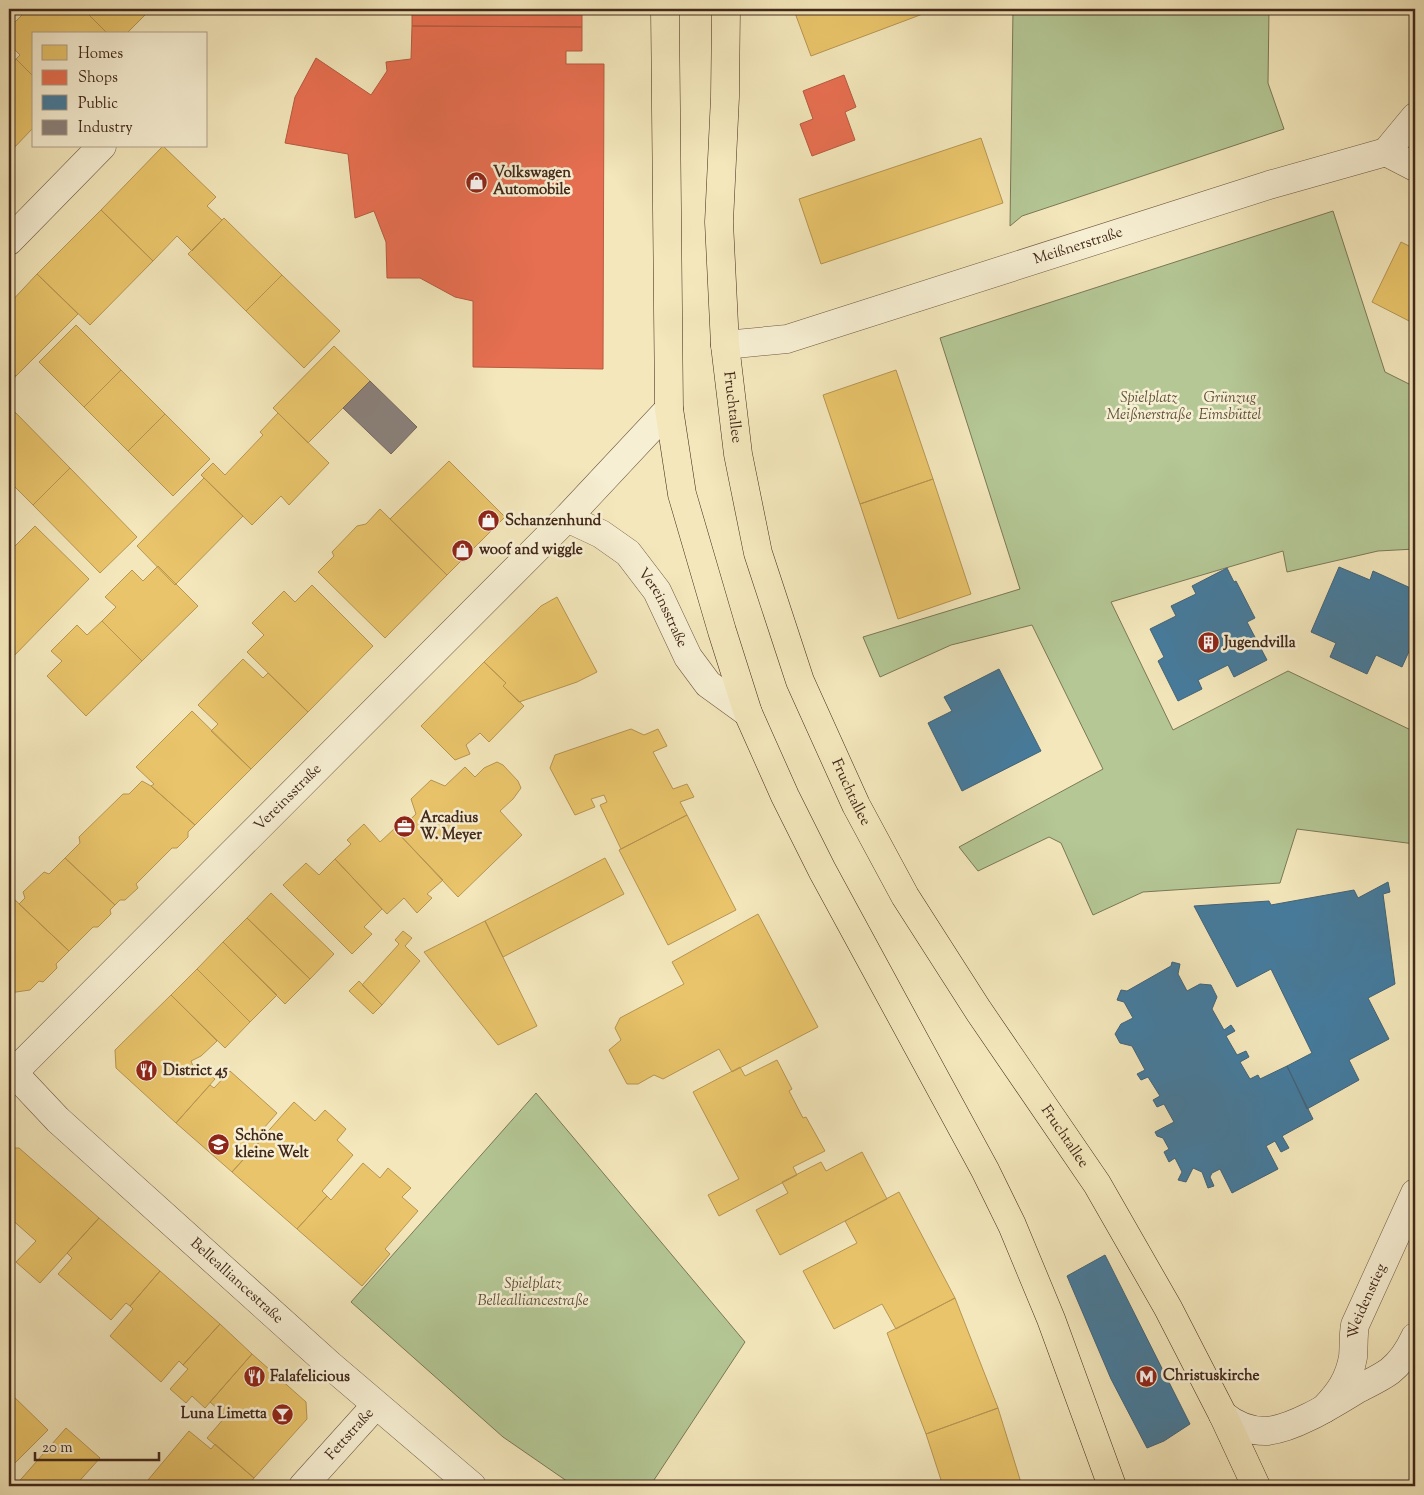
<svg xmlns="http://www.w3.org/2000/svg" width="1424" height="1495" font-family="'Sorts Mill Goudy',serif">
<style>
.green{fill:#b4c795;stroke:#7b7858}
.homes{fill:#e9c46a;stroke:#b79552}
.shops{fill:#e76f51;stroke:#b65a40}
.public{fill:#457b9d;stroke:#446276}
.industry{fill:#8a817c;stroke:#74665f}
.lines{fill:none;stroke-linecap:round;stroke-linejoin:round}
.minor-casing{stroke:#6e5842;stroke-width:29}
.major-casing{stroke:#42281a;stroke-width:29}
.minor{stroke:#f7efd3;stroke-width:28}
.major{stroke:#f3e7bb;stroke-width:28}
.labels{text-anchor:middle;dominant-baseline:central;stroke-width:5;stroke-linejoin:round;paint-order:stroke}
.poi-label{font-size:15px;font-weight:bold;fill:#42281a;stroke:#f7efd3;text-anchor:start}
.street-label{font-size:15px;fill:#42281a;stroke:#f7efd3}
.park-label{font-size:15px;font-style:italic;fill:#5e5039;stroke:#f7efd3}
</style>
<rect width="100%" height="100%" fill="#f3e7bb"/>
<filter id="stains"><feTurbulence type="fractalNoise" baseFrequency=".004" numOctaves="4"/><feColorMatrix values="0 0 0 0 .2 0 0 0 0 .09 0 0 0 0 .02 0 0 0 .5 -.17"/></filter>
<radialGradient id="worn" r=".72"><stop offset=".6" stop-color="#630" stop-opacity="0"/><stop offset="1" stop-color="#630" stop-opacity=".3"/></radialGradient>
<path class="green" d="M1013,9h256l-1,74 16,46 -262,87 -12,10z
M1333,211l52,161 30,15v162l-37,2 -91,21 -4,-21 -172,51 62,128 115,-59 127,61v112l-118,-15 -17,54 -137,9 -50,23 -32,-72 -12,-6 -71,34 -19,-24 144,-78 -71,-144 -81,20 -71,32 -17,-40 157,-48 -80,-251z
M536,1093l209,249 -95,144h-76l-71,-49 -152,-135z"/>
<path class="homes" d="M28,9h55l25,25h-74v43l-18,-18 4,-4 -11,-11v-16z
M83,9h68l-25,25h-18z
M806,9h130l-125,47 -16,-43z
M16,59l18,18v50l-25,26v-92l3,3z
M981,138l22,65 -182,61 -22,-65z
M163,146l53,51 -9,9 15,14 -30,31 -15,-15 -24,25 -52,-51z
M101,210l52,51 -63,64 -53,-51z
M224,218l58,57 -36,36 -58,-57z
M1401,242l14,7v75l-43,-22z
M37,274l41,40 -62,62 -7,-7v-65z
M282,275l58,56 -36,37 -58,-57z
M76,325l45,45 -37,37 -45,-45z
M334,346l36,35 -62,62 -35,-35z
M9,369l7,7 -7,8z
M121,370l44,44 -37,37 -44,-44z
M896,370l37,109 -73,25 -37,-109z
M9,406l61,62 -37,37 -24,-24z
M278,413l51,50 -40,42 -8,-9 -29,29 -51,-50 12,-12 12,12 38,-40 -3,-3z
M165,414l45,45 -37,37 -45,-45z
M449,461l56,56 -58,58 -57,-56z
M70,468l67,69 -37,36 -67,-68z
M204,478l39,38 -68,69 -38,-39z
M933,479l38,115 -73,25 -38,-115z
M380,509l67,66 -62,63 -67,-66 16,-16 -2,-4 25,-26 9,-2z
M35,526l54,53 -80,82v-109z
M158,566l40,40 -56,55 -40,-40 14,-14 -11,-10 27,-27 11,11z
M312,585l61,61 -65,66 -61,-60 17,-17 -12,-12 32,-32 11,11z
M557,597l40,75 -20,10 -58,20 -16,-16 3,-3 -22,-21 57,-56z
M102,621l40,40 -56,55 -39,-40 15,-15 -11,-10 26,-26 10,10z
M243,659l20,19 5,-5 40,39 -57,57 -40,-38 7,-7 -20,-19z
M484,662l22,21 -3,3 21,20 -35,36 -9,-9 -14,12 4,9 -15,6 -34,-34z
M192,711l59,58 -56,56 -44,-39 3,-2 -18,-17z
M631,729l13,6 14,-6 9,17 -14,6 20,37 14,-5 7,13 -14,5 7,13 -66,34 -21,-44 7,-3 -3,-7 -13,4 4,8 -20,8 -25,-47 5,-13z
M497,762l6,3 15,16 3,7 -8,11 -13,12 22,24 -64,62 -61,-65 19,-18 -5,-15 20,-19 14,6 20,-19 10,10 9,-9z
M142,781l9,5 44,39 -7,7v5l-11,11h-5l-36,36 2,4 -13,12h-5l-5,5 -50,-47 15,-15 -1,-6 44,-43h6z
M687,815l49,95 -68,35 -49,-95z
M364,824l16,18 14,-13 49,51 -16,14 5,4 -15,15 -13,-15 -17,16 -52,-55 16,-15 -4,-4z
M65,858l50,47 -5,5 1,4 -13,13h-5l-24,24 -50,-47 6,-6 -2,-6 21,-20 5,2z
M605,858l19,36 -121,63 -18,-36z
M335,859l47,50 -18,18 8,7 -20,20 -69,-69 23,-22 13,12z
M271,893l63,61 -24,25 -63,-61z
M13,898l56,53 -13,13 1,4 -14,14 -4,-1 -9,9 -21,3v-92z
M758,914l60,113 -86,45 -13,-23 -56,30 -9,-4 -16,9h-11l-18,-34 12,-10 -6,-12 5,-10 64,-34 -12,-22z
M247,918l63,61 -25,25 -62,-62z
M485,921l52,105 -39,19 -74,-93z
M403,931l9,7 -7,8 15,15 -38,44 -20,-20 37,-41 -4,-4z
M223,942l54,53 -27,27 -53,-53z
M197,969l53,53 -25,26 -54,-53z
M359,981l23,24 -9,9 -24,-23z
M171,995l46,46 -16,15 -10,5 2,5 5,-2 17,15 -39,44 -60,-55 -1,-18z
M777,1060l15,29 -3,2 14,27 3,-1 19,34 -32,16 4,8 -78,41 -11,-21 31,-16 -46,-87 47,-25 5,9z
M230,1071l47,42 -14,16 4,5 -35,38 -56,-49 34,-38 4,3z
M294,1102l21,19 10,-11 21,19 -9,11 16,15 -31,36 5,5 -30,33 -65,-57z
M9,1148h10l80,70 -59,65 -24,-21 20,-21 -27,-24z
M862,1152l25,47 -107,56 -24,-45 32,-17 -6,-11 39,-20 5,9z
M363,1163l17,15 8,-10 23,20 -9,9 16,14 -33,38 5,5 -28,32 -65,-57 30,-33 4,4z
M899,1192l56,106 -59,31 -14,-25 -48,25 -31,-58 54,-28 -12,-22z
M99,1218l61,53 -30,35 -4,-3 -15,17 -53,-46 14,-16 -5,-5z
M160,1271l60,53 -37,41 -4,-4 -18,21 -51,-46 23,-27 -3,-3z
M955,1298l43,110 -72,26 -39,-101z
M220,1324l32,30 -47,54 -13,-12 -6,7 -16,-14 18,-20 -5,-4z
M252,1354l54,48 1,17 -53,59 -47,-40 19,-22 -16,-14z
M9,1392l39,38 -35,35 -4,-4z
M998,1408l24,78h-79l-17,-52z
M66,1428l34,30 -25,28h-60z
M189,1431l22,18 4,-5 39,34 -6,8h-105z"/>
<path class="shops" d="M412,9h170v18l-170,-1z
M412,26l170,1v24h-16v13h38l-1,305 -130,-2v-66l-18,-4 -35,-19h-33l-1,-36 -12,-31 -19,7 -7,-64 -63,-11 10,-46 21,-39 55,37 16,-24 -1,-9 25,-3z
M844,75l12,32 -11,5 10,28 -43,16 -12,-32 13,-5 -10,-28z"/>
<path class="public" d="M1339,567l31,13 3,-9 42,19v48l-13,29 -26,-12 -9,19 -37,-17 6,-14 -25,-11z
M1227,568l7,14 2,-1 19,37 -8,4 20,38 -33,17 -6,-12 -30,15 4,9 -24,12 -20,-40 6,-4 -14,-28 26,-13 -5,-10 25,-12 -4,-8z
M999,669l42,82 -79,40 -34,-68 24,-12 -8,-14z
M1388,882l2,10 -7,2 12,90 -27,14 21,41 -40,21 10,20 -52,29 -20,-43 25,-13 -41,-84 -34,18 -43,-81 75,-5 2,4 83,-15 4,8z
M1172,962l8,2 -2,10 9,17 13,-7 11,1 6,12 -5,12 12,21 7,-5 4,6 -9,5 11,19 9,-4 3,6 -9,5 10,17 8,-4 2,4 27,-13 26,53 -31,17 7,12 -8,4 -6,-11 -9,5 12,23 -46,24 -12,-24 -8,4 -2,4 4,9 -6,2 -6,-16 -9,-4 -7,14 -8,-2 4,-8 -7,-14 -6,4 -5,-10 5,-3 -6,-11 -6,-2 -2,-4 19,-10 -10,-18 -7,3 -4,-7 7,-4 -12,-19 -7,3 -4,-6 8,-4 -13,-24 -12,-3 -5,-9 6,-10 12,-6 -9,-16 -7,-2 4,-10 6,1 44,-25z
M1105,1255l85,169 -26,17 -17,7 -36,-69 -44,-103z"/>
<path class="industry" d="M370,381l47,46 -26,27 -48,-46z"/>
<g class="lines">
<defs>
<g id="minor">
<path d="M1386,152l29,15"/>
<path d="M9,241l93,-95"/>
<path id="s1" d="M725,345l62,-6 482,-154 117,-33 29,-35"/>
<path id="s2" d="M567,518l34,16 27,19 29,38 31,66 20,27 40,29"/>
<path id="s3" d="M9,1068l49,52 272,245 142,121"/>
<path id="s4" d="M9,1077l558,-559 102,-109"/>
<path id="s5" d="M1324,1409c15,-16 25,-29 29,-52 1,-10 0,-21 2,-32l60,-132"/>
<path d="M1223,1415c12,10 25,16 42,16 27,-1 68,-27 91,-41 11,-6 23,-11 34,-19 11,-9 19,-21 25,-34"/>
<path id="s6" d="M303,1486l73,-81"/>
</g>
<g id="major">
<path d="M665,9l4,400 13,85 40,137 26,82 37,83 37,74 163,300 27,55 39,94 61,167"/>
<path id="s7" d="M726,9l-1,88 -6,125 6,123 13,109 20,99 42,128 56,124 49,91 73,114 119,174 71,124 55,107 33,71"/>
</g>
</defs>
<use href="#minor" class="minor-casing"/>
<use href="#major" class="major-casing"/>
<use href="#minor" class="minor"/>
<use href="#major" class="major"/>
</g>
<defs>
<symbol id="shop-disc" viewBox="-11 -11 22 22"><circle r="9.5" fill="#8f2418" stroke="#f7efd3"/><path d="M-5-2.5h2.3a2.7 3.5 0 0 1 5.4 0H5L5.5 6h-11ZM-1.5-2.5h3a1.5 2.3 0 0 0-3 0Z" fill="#fff"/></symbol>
<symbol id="building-disc" viewBox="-11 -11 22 22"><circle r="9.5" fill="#8f2418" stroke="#f7efd3"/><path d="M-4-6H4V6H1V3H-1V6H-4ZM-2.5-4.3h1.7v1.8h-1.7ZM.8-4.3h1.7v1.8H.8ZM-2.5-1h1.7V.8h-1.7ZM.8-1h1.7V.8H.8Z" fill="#fff"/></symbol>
<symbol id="office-disc" viewBox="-11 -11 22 22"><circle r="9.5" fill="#8f2418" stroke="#f7efd3"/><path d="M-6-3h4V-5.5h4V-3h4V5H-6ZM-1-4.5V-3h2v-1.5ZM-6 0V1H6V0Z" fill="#fff"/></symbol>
<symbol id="restaurant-disc" viewBox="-11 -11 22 22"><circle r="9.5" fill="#8f2418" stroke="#f7efd3"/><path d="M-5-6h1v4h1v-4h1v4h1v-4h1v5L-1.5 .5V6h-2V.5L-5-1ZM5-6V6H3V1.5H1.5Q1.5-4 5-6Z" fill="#fff"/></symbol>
<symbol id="school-disc" viewBox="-11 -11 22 22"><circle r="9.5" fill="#8f2418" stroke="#f7efd3"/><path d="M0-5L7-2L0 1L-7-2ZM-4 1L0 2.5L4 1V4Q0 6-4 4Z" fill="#fff"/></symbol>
<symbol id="metro-disc" viewBox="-11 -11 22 22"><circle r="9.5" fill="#8f2418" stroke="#f7efd3"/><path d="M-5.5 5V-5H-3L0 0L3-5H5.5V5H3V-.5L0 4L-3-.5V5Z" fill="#fff"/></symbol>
<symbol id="bar-disc" viewBox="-11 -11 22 22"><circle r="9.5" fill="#8f2418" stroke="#f7efd3"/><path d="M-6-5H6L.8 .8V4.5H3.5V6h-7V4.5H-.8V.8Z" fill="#fff"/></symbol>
</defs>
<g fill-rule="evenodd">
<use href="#shop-disc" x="464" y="170" width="25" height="25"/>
<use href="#shop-disc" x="476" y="508" width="25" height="25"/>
<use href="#shop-disc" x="450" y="538" width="25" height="25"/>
<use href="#building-disc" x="1196" y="630" width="25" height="25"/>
<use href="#office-disc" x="392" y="814" width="25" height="25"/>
<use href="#restaurant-disc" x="134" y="1058" width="25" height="25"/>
<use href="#school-disc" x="206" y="1132" width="25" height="25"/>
<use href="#metro-disc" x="1134" y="1364" width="25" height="25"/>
<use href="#restaurant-disc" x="242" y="1364" width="25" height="25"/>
<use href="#bar-disc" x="270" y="1402" width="25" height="25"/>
</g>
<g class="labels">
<g class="poi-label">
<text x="493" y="173">Volkswagen<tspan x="493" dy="17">Automobile</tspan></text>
<text x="505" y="521">Schanzenhund</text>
<text x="479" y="550">woof and wiggle</text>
<text x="1224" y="643">Jugendvilla</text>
<text x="420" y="818">Arcadius<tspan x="420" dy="17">W. Meyer</tspan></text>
<text x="163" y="1071">District 45</text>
<text x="235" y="1136">Schöne<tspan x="235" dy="17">kleine Welt</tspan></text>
<text x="1163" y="1376">Christuskirche</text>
<text x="270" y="1377">Falafelicious</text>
<text x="267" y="1414" text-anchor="end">Luna Limetta</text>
</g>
<g class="street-label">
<text stroke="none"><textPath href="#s1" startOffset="368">Meißnerstraße</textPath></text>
<text stroke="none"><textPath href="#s7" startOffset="399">Fruchtallee</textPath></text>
<text stroke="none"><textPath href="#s2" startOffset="136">Vereinsstraße</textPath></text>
<text stroke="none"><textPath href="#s7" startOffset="804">Fruchtallee</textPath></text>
<text stroke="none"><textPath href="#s4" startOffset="395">Vereinsstraße</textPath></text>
<text stroke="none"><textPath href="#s7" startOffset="1210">Fruchtallee</textPath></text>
<text stroke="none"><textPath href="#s3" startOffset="312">Bellealliancestraße</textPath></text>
<text stroke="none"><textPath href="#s5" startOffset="119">Weidenstieg</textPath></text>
<text stroke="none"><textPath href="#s6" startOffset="70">Fettstraße</textPath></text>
</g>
<g class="park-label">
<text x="1149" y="398">Spielplatz<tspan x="1149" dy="17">Meißnerstraße</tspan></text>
<text x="1230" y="398">Grünzug<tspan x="1230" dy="17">Eimsbüttel</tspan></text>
<text x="533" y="1284">Spielplatz<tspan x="533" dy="17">Bellealliancestraße</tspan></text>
</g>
</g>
<rect width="1424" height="1495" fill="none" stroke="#f3e7bb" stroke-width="30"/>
<rect x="10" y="10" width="1404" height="1475" fill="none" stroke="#42281a" stroke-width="2.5"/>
<rect x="15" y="15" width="1394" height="1465" fill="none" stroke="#42281a"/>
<rect x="32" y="32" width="175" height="115" fill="#f7efd3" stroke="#af9f89"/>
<rect x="42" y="45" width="25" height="15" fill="#e9c46a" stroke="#af9f89"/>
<text x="78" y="58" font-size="15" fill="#42281a">Homes</text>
<rect x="42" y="70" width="25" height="15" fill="#e76f51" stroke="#af9f89"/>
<text x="78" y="82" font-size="15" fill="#42281a">Shops</text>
<rect x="42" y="95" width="25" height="15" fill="#457b9d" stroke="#af9f89"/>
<text x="78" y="108" font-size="15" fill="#42281a">Public</text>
<rect x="42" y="120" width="25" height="15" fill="#8a817c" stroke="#af9f89"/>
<text x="78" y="132" font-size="15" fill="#42281a">Industry</text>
<path d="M35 1452v8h124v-8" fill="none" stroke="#42281a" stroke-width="2.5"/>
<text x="42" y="1452" font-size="15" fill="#42281a" stroke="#f7efd3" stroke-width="4" paint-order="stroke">20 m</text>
<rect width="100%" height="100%" filter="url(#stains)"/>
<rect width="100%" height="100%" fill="url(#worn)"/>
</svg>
